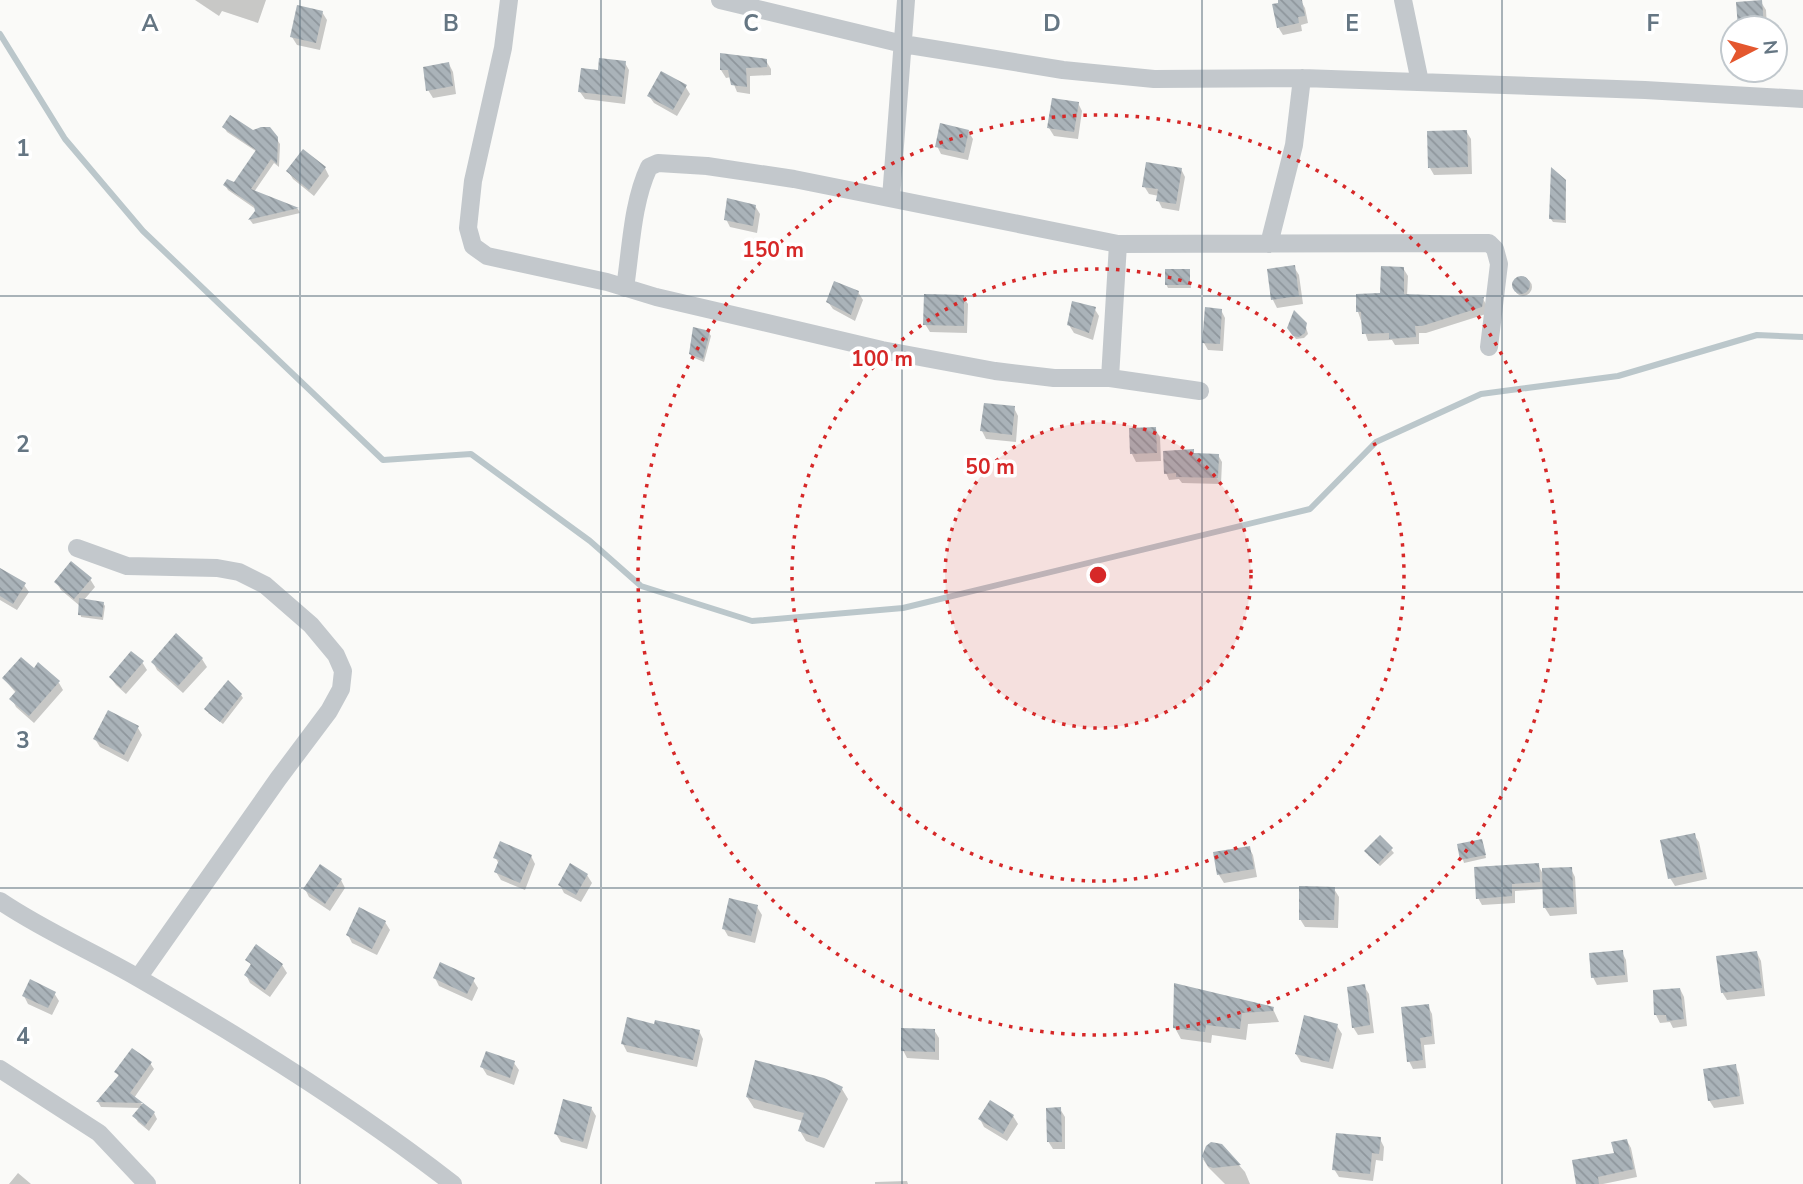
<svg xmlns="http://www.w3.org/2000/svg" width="1803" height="1184" font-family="'Nunito Sans',sans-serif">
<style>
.shadow{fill:#0003}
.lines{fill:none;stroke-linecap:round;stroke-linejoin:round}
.stream{stroke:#bbc7cb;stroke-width:6}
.building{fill:url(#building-back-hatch)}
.street{stroke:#c3c8cc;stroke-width:18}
.grid{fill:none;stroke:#657683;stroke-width:2;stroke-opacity:0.55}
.ring{fill:none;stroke:#d62828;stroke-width:3.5;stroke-dasharray:3.5 7}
.grid-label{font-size:23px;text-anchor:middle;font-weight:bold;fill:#657683;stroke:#fff;stroke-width:7;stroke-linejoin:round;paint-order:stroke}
.centre{fill:#d62828;stroke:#fff;stroke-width:3.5}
.ring-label{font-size:21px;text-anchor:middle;font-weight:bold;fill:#d62828;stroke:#fff;stroke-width:7;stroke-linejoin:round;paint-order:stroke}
</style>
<defs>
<pattern id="building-back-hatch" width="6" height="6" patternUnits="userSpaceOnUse" patternTransform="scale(1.75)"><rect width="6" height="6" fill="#aab3b9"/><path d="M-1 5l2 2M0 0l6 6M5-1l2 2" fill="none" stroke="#8e969c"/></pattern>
</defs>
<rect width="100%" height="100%" fill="#fafaf8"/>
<path class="shadow" d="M195,0h71l-8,23 -36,-12 -3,5z
M1301,1l4,7 3,15 -7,2 1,6 -19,4 -5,-8z
M1761,2l5,8 1,18h-27l-2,-25z
M322,12l5,8 -7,30 -23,-5 -5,-8z
M766,61l5,8v6l-21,1v18l-13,-2 -6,-15 -5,1 -5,-8z
M625,63l4,7 -4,34 -40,-5 -5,-7 20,-20z
M449,64l4,8 3,22 -23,4 -5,-8z
M685,86l5,8 -13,22 -23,-13 -5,-7z
M1078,103l4,8 -4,28 -24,-3 -5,-8z
M224,127l52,11 4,6 -1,23 -5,-4 -20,29 44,17 2,4 -47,11 -3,-4 7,-10 -29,-20 -3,-5 10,-1 22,-32 -30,-20z
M968,131l5,8 -5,21 -27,-6 -4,-8z
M1466,131l5,8 1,35 -38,1 -4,-7z
M304,152l21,16 4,8 -15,20 -21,-17 -5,-8z
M1181,169l4,8 -6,34 -17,-3 -4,-8 1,-4 -10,-2 -5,-8z
M1564,181l2,4v38l-13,-1 -2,-3z
M755,206l5,8 -3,19 -27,-6 -4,-8z
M1294,267l5,8 4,29 -26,4 -4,-8 -4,-30z
M1403,268l5,8 -1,20 76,3 4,7 -1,8 -60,19h-7v11l-24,1 -3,-5 -24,1 -10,-29 24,-17z
M1189,271l2,17h-23l-2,-4z
M1514 287a9 9 0 1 1 18 0a9 9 0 1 1-18 0Z
M858,292l5,8 -8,21 -22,-12 -5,-7z
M963,297l5,7 -1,29 -37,-1 -5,-8z
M1094,308l5,8 -6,24 -19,-7 -5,-8z
M1221,310l4,8 -2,33 -15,-1 -4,-7z
M1305,324l3,10 -4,4 -8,1 -4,-5z
M709,333l2,3 -7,26 -12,-5 -2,-4z
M1014,408l4,8 -2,26 -30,-3 -4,-8z
M1155,429l5,8 1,24 -25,1 -4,-8 -1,-24z
M1193,451l2,4h23l4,7 -1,22 -39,-1 -3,-4 -10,1 -3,-7z
M0,570l24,15 5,7 -12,18 -17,-10z
M90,579l5,8 -12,14 20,2 2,3 -2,14 -22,-3 -1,-11 -19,-16 -5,-8z
M202,659l5,8 -24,26 -26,-23 -4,-8z
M142,662l5,8 -21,24 -10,-9 -5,-7z
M34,671l25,12 4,7 -29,33 -18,-16 -4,-8 4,-6 -12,-14z
M241,695l2,3 -20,26 -15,-11z
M138,728l4,7 -14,27 -28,-15 -5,-8z
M1694,835l5,7 8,37 -32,7 -5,-8z
M1380,837l14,16 -14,13 -12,-11z
M1483,844l3,14 -22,5 -5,-17z
M1249,848l4,7 4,22 -33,6 -5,-8 -4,-21z
M531,856l4,8 -10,26 -24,-10 -5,-8 3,-8 -4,-7z
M1538,865l6,11 27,-7 4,8 2,37 -27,2 -5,-8 -1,-19 -29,2v12l-33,2 -4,-7z
M587,875l5,8 -11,19 -17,-9 -4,-8z
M341,880l4,8 -15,23 -21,-14 -4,-8z
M1334,889l5,8 -1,31 -33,-1 -5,-8z
M757,907l5,8 -7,28 -27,-7 -4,-7z
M385,922l5,8 -13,25 -25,-12 -4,-8z
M1622,952l4,8 2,22 -31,3 -4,-8z
M1757,953l4,8 4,35 -38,4 -5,-8z
M248,960l34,5 5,8 -17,24 -20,-14 -4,-8 6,-8z
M435,978l38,2 5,8 -6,13 -33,-15z
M1176,985l97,24 6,13 -31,2 -2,16 -34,-5 -1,8 -30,-4 -6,-11z
M1364,986l5,8 5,39 -16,2 -5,-8z
M1680,989l4,8 3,29 -14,2 -3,-6 -10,1 -4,-8z
M54,993l5,8 -7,14 -24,-11 -4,-8z
M1428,1006l4,8 3,30 -11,1 2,23 -13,1 -4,-8z
M656,1026l43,5 4,8 -6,28 -70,-15 -4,-8z
M1337,1026l5,8 -9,35 -32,-7 -5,-8z
M934,1030l5,8v22l-32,-2 -4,-8z
M150,1063l4,6 -20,29 20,15 3,6 -8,12 -11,-9 -4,-6 6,-8 -39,-1 -3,-5 21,-25 -3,-5z
M514,1063l5,7 -5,15 -27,-10 -5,-8z
M1735,1066l4,8 5,30 -30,4 -5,-8z
M842,1089l6,10 -24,49 -18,-7 -6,-10 3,-10 -49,-13 -7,-11z
M591,1108l5,8 -9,33 -26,-7 -5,-8z
M1060,1109l5,8v32h-12l-5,-8z
M1013,1116l5,8 -11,17 -23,-14 -4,-8z
M1380,1139l4,8 -1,14 -7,-1 -3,21 -34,-4 -5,-8z
M1627,1141l4,7 6,29 -34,7h-25l38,-29z
M1226,1150l19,22 5,12h-25l-17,-17 -5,-8z
M18,1173l13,11h-22z
M907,1181l1,3h-33v-2z"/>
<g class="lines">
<path class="stream" d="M0,34l65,105 78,92 240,229 88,-6 119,87 51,45 111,35 151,-13 407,-99 66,-67 105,-48 137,-18 139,-41 46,2"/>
</g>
<path class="building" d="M1278,0h24l3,16 -7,1 1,6 -22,5 -5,-24 6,-1z
M1762,0l2,27 -26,1 -2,-26z
M297,5l26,6 -7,32 -26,-6z
M720,53l47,6v8l-21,1 1,19 -16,-2 -3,-15h-8z
M599,58l27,3 -4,36 -44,-5 3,-24 17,2z
M449,62l4,24 -27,5 -3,-24z
M661,71l26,14 -14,25 -26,-14z
M1052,98l27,4 -5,30 -27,-4z
M230,115l23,15 8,-3h9l8,10 -1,27 -6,-5 -20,30 48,19 -51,12 7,-9 -1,-5 -31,-21 4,-6 7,3 22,-32 -34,-23z
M940,123l29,7 -5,23 -29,-6z
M1467,130l1,37 -40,1 -1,-37z
M303,149l23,18 -17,23 -23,-19z
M1146,162l36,6 -6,36 -20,-3 2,-12 -16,-2z
M1551,167l15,13 -1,40 -16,-1z
M727,198l29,7 -3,21 -29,-6z
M1295,265l4,31 -28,4 -4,-31z
M1381,266l23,1v27l80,3 -2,10 -60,19h-7l1,11 -27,2v-6l-27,1 -1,-22h-5v-18l24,-1z
M1165,269h25v16h-25z
M1512 285a9 9 0 1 1 18 0a9 9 0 1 1-18 0Z
M834,281l25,10 -8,24 -25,-13z
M924,294l40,1v31l-41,-1z
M1072,301l24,6 -7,26 -22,-8z
M1205,307l17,2 -2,35 -18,-1z
M1294,310l13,13 -2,10 -6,4 -6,-1 -6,-8z
M693,327l17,4 -7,28 -14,-5z
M984,403l31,3 -3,29 -32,-4z
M1156,427l1,26 -27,1 -1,-26z
M1194,449v4l25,1 -1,24 -42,-1v-4l-12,1 -1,-23z
M71,561l21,17 -18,21 -20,-17z
M0,568l26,15 -13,21 -13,-8z
M79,598l25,4 -2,15 -24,-2z
M176,633l27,25 -25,28 -27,-24z
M131,651l13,10 -23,27 -12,-11z
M21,657l13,11 4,-6 22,19 -31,35 -20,-17 7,-8 -14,-13z
M228,680l14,14 -22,28 -16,-13z
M108,710l31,16 -15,29 -31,-16z
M1695,833l8,39 -35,7 -8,-39z
M1380,835l13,13 -15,16 -14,-13z
M1482,839l4,16 -26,5 -3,-16z
M500,841l32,14 -12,28 -26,-11 5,-12 -6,-2z
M1250,846l4,23 -37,6 -4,-23z
M570,863l18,11 -12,21 -18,-10z
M1539,863l1,19 -28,2v12l-36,3 -2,-32z
M320,864l22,15 -17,25 -22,-15z
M1572,867l2,40 -31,1 -1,-40z
M1299,886l36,1 -1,33h-35z
M729,898l29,7 -7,31 -29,-7z
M359,907l27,14 -14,28 -26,-14z
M256,944l27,20 -18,26 -21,-15 7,-11 -6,-4z
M1623,950l2,25 -34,3 -2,-25z
M1757,951l5,37 -41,5 -5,-37z
M440,962l35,16 -8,16 -34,-16z
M30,979l26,13 -8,16 -26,-12z
M1174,983l100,24 -1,4 -31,2 -2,16 -34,-4 -1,7 -32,-4z
M1365,984l5,41 -18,3 -5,-41z
M1680,988l4,31 -17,2 -1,-6h-12l-1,-25z
M1429,1004l3,32 -12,2 3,22 -16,2 -6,-55z
M1304,1015l34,9 -9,38 -34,-8z
M627,1017l27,7 1,-4 45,10 -7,30 -72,-16z
M901,1028l34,1v23l-34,-1z
M132,1048l20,14 -22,31 25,19 -10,14 -13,-10 11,-13 -47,-1 23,-27 -5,-3z
M486,1051l29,10 -5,17 -30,-11z
M755,1060l69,18 19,9 -25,51 -20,-7 6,-18 -58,-16z
M1736,1064l4,32 -32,5 -5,-32z
M563,1099l29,8 -9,35 -29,-8z
M990,1100l24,15 -11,19 -25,-15z
M1061,1107l1,35h-15l-1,-34z
M1336,1133l45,4 -2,17 -7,-1 -2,21 -38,-4z
M1627,1139l7,30 -36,8 1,7h-23l-4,-24 42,-7 -3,-11z
M1211,1142l11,2 19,21 -28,3 -5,-2 -6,-10 4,-10z"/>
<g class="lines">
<path class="street" d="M509,0l-6,48 -30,133 -5,47 5,18 14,10 120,26 49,15 226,53 113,21 59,7h56l90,13
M720,0l183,44 160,26 91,9 148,-1 343,12 158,9
M1403,0l17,82
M891,198l15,-198
M1269,244l25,-99 8,-67
M625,288c6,-39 7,-85 24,-121l9,-4 49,3 87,13 324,65 371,-1 6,6 4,15 -10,83
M1110,378l8,-134
M77,548l50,18 90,2 22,4 26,13 46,40 25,30 7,16 -2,18 -12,22 -51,68 -140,199
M0,901c44,30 94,51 140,78 108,62 214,128 313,205
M0,1069l99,64 48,51"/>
</g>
<path class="grid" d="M300,0v1184M601,0v1184M902,0v1184M1202,0v1184M1502,0v1184M0,296h1803M0,592h1803M0,888h1803"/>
<circle cx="1098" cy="575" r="153" fill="#d62828" fill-opacity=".12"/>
<g class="ring">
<circle cx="1098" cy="575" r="153"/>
<circle cx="1098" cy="575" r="306"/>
<circle cx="1098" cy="575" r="460"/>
</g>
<g class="grid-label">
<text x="150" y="31">A</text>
<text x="451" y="31">B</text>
<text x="751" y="31">C</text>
<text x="1052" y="31">D</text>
<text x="1352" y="31">E</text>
<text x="1653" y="31">F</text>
<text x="23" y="156">1</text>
<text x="23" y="452">2</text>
<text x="23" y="748">3</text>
<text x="23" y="1044">4</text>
</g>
<circle cx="1098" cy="575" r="10" class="centre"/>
<g class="ring-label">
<text x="773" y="257">150 m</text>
<text x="882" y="366">100 m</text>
<text x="990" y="474">50 m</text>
</g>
<g transform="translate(1754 49) rotate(84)"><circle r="33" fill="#ffffff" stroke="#c1c8cd" stroke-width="2"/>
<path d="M0-5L12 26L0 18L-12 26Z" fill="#e4572e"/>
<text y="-10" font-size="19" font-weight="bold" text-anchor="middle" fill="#657683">N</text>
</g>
</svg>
